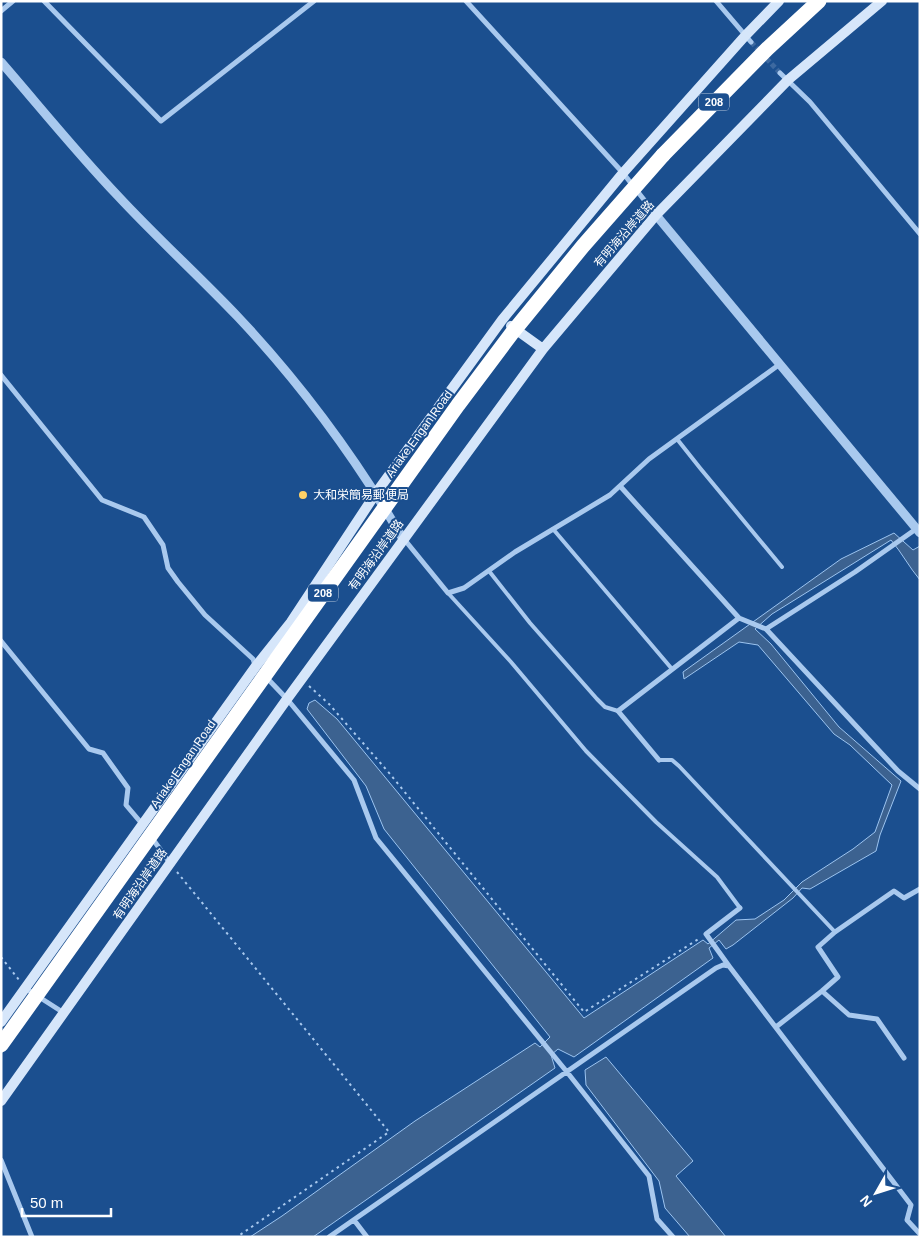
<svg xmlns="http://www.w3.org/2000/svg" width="921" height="1238" font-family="Helvetica,'Noto Sans JP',sans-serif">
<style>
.water{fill:#3c6290;stroke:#9cc4f0}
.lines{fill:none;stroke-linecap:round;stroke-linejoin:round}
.minor-tunnel{stroke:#3d69a0;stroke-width:5;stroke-dasharray:5 2.5;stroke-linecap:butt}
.path{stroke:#a9c9ee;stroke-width:2;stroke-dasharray:2.5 4;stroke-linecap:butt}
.service{stroke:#a9c9ee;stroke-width:4}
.minor{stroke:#a9c9ee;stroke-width:5}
.tertiary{stroke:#a9c9ee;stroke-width:9}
.secondary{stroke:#d6e6fa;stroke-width:10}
.motorway{stroke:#fff;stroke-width:15}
.motorway-bridge{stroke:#fff;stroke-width:15}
.poi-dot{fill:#ffd166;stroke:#1b4f8f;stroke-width:2}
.labels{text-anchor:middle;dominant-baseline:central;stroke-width:4;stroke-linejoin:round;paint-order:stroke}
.shield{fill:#1b4f8f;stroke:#bbcadd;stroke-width:1}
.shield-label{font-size:11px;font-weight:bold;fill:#fff}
.street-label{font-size:12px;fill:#fff;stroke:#1b4f8f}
.poi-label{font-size:12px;fill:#fff;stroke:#1b4f8f;text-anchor:start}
</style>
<rect width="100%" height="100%" fill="#1b4f8f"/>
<path class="water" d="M894,533l19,17 7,-4v34c-11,-13 -18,-27 -29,-40l-119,74 -17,15 16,15 68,83 62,54 -21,54 -4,16 -66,38 -8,-1 -9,10 -60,47 -7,4 -7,-9 -10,8 4,10 -139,99 -16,-8 -7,6 4,13 -242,169h-63l32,-21 133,-95 120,-78 5,4 10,-10 -166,-208 -18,-43 -59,-77 2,-6 6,-3 22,19 247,299 119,-78 5,4 28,-24 19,-1 29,-19 18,-18 51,-33 22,-17 17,-47 -42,-40 -16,-11 -76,-89 -19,-3 -55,37 -1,-7 158,-113z
M606,1057l87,104 -17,15 50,61h-36l-25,-29 -6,-27 -73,-96 -1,-15z"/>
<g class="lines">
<path class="minor-tunnel" d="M751,42l29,31"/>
<path class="path" d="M309,686l20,18 61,70 194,238 116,-74
M177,872l212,260 -152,105
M1,957l18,23"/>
<path class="service" d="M677,439l23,29 82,99
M553,529l119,140
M489,571l41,52 67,76 8,8 13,4
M448,593l63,69 75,89 70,71 61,55 23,31
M659,760h13l7,6 156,166"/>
<path class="minor" d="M44,1l117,120 153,-120
M466,1l157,172 33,42
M716,1l35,41
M1,11l12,-10
M780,73l30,29 110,132
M1,375l101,125 42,17 19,28 5,23 10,14 27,33 48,44 2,6
M620,486l119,132 27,11 132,142 22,18
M404,539l44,54 16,-5 51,-36 95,-57 39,-36 131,-95
M766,629l89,-57 61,-43
M1,641l88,108 14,4 25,35 -2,17 17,20
M266,677l21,22 67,81 22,58 191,234 82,104 8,43 16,18
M659,760l-41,-49 121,-93
M152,838l18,25
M729,966l-23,-32 34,-26
M25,988l39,25
M822,991l27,24 28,4 27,39
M776,1027l46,-36 16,-14 -20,-30 17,-15 59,-41 10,7 16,-9
M1,1160l31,77
M354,1220l13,17
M329,1237l387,-269 7,-3 6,1 182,239 -4,15 13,14"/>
<path class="tertiary" d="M1,62c39,45 76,91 117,134 39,42 81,80 120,121 63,67 119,143 165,222
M656,215l264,318"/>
<path class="secondary" d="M511,326l32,23
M1,1022l255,-356 35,-44 85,-129 126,-173 121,-147 122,-137 34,-35
M1,1101l286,-402 256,-350 113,-134 132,-135 94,-79"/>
<path class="motorway" d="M663,155l104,-106 52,-48"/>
<path class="motorway-bridge" d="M1,1045l457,-640 54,-72 71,-87 80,-91"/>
</g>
<circle class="poi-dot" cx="303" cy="495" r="5"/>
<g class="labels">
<g class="shield">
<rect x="699" y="93.5" width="30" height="17" rx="4"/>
<rect x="308" y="584.5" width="30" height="17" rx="4"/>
</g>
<g class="shield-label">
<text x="714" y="102">208</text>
<text x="323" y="593">208</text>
</g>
<g class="street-label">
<text transform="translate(624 234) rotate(-49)">有明海沿岸道路</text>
<text transform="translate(419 434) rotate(-54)">Ariake Engan Road</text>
<text transform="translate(376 555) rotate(-54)">有明海沿岸道路</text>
<text transform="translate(183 764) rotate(-55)">Ariake Engan Road</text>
<text transform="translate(140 884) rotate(-55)">有明海沿岸道路</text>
</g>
<g class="poi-label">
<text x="313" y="495">大和栄簡易郵便局</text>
</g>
</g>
<rect width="921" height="1238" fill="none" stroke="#ffffff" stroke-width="5"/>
<g transform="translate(876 1193) rotate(231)" stroke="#1b4f8f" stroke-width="4" paint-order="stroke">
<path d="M0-4L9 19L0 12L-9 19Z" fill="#ffffff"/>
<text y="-8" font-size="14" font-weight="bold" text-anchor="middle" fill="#ffffff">N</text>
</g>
<path d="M22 1208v8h89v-8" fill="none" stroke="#ffffff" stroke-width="2.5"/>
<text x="30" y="1208" font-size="15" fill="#ffffff" stroke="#1b4f8f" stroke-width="4" paint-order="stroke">50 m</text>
</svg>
